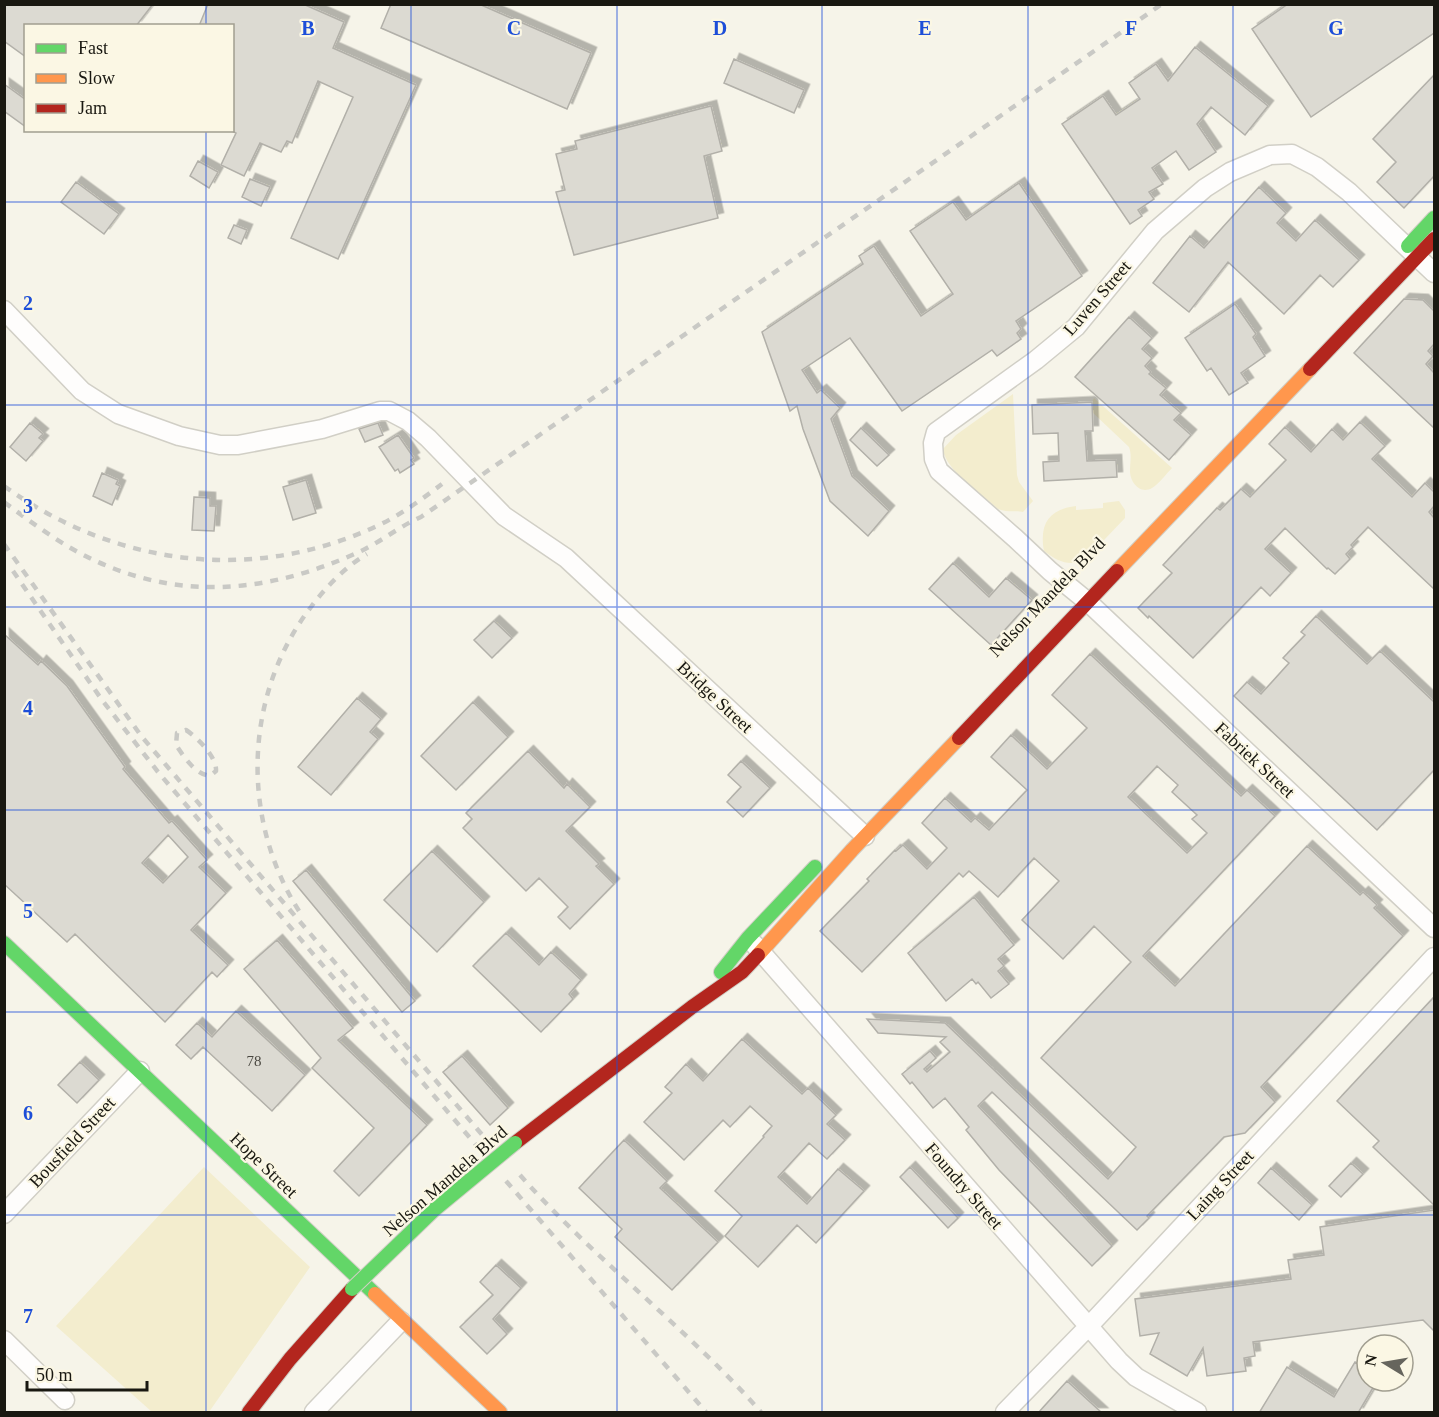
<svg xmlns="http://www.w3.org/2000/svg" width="1439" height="1417" font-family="'Times New Roman',serif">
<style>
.green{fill:#f3edce}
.building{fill:#dcdad2;stroke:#b2b0a9;stroke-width:1.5;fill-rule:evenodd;filter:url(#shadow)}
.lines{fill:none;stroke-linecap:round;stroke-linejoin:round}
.street-casing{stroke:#d1cfc6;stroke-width:21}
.fast-casing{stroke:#d1cfc6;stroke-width:16}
.slow-casing{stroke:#d1cfc6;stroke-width:16}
.jam-casing{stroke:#d1cfc6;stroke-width:16}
.street{stroke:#fefdfc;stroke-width:18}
.fast{stroke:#63d668;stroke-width:14}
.slow{stroke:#ff974d;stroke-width:14}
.jam{stroke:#b3261e;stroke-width:14}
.rail{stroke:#c9c9c5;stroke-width:4.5;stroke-dasharray:8 8;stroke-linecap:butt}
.fast-bridge-casing{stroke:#d1cfc6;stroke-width:16;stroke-linecap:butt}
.fast-bridge{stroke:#63d668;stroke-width:14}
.grid{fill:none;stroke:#1d4ed8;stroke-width:1.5;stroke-opacity:0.55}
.labels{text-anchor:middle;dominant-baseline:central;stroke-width:4.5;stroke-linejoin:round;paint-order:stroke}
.number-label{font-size:15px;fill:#4a4841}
.street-label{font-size:18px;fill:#191811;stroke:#fbf7e4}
.grid-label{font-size:20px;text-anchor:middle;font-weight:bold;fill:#1d4ed8;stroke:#fbf7e4;stroke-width:4.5;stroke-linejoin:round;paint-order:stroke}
</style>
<defs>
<filter id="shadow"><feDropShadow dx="5.5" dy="-5.5" stdDeviation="0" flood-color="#0004"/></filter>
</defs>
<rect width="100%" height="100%" fill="#f6f4e9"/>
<path class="green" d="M1013,394l4,81 2,7 14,19 -10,11c-6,-2 -14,1 -25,-3 -15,-14 -53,-39 -55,-60l13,-14z
M1094,398l78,70c-6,6 -13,16 -20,20 -12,7 -22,-6 -22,-17 0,-9 2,-16 -1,-24l-37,-35v-10z
M1119,501l6,9v8l-40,42c-16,7 -28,1 -41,-9 -5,-27 5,-42 32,-45v4l27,-2v-5z
M204,1167l106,100 -101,145h-57l-96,-86z"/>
<path class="building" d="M4,4h149l-17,22h-110v31l-22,-16z
M208,4h95l41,18 -11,26 83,37 -78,174 -47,-21 62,-141 -35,-16 -26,62 -5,-2 -6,11 -21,-9 -16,33 -23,-11 15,-32 -4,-2v-105h-33z
M391,4h88l112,49 -24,56 -186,-81z
M1288,4h146v29l-123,84 -59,-88z
M1195,47l73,59 -23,29 -34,-28 -14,17 19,28 -27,18 -13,-19 -24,17 11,16 -14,8 5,7 -16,11 4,6 -12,8 -68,-100 41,-28 13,19 24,-16 -11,-16 27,-19 12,17z
M734,59l70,31 -10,23 -70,-30z
M1434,75v101l-30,32 -27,-26 19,-20 -23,-23z
M4,84l22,16v27l-22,-16z
M711,106l11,45 -18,5 14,62 -144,37 -18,-63 9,-2 -9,-36 21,-5 -2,-8z
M198,161l20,11 -9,16 -19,-12z
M250,179l20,8 -9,19 -19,-9z
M76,182l43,32 -15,20 -43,-32z
M1019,183l63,93 -66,45 5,8 -4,4 4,6 -24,17 -5,-6 -90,61 -52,-73 -48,32 15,23 4,-3 19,18 -9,11 21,57 37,35 -21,25 -38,-35 -27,-72 -6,-23 -7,5 -28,-79 101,-68 -4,-8 15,-10 47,70 32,-22 -43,-63 43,-29 13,18z
M1259,187l27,26 -9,10 19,18 19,-21 44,40 -26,27 -13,-12 -36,39 -56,-52 -39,50 -36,-29 37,-47 14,12z
M234,225l13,5 -6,14 -13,-6z
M1404,299l19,1 11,11v33l-6,7 5,5 -7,8 8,9v55l-80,-75z
M1235,304l21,30 -3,3 12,19 -24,17 7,10 -19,12 -18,-27 -4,3 -22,-33z
M1129,317l23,21 -10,11 10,9 -7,8 6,6 -2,2 17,14 -6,7 21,18 -7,7 17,15 -22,25 -94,-83z
M1092,402l1,29h-8l2,30 29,-1 1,17 -73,4 -1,-19 16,-1 -1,-28 -25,1 -1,-29z
M1360,422l25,24 -13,13 40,38 13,-14 9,9v14l-5,6 5,6v71l-66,-62 -17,18 2,2 -7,7 4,5 -15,15 -7,-6 -1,1 -42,-41 -20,21 26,24 -21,23 -9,-9 -68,71 -44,-42 -1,2 -10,-10 34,-35 -9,-8 54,-57 3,2 21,-21 9,8 36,-37 -17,-16 16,-17 26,25 21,-23 11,11z
M30,423l13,11 -4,4 4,3 -17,20 -16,-14z
M378,423l5,12 -18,7 -6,-13z
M861,428l28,27 -12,11 -27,-26z
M398,435l16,23 -3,2 3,4 -14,9 -2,-4 -3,2 -16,-24z
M102,473l16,7 -2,4 4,2 -8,19 -19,-9z
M306,480l10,33 -23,7 -10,-33z
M194,497l16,1v8h6l-2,25 -22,-1z
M953,563l36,34 17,-19 26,22 -41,45 -62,-56z
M1316,616l51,48 13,-13 54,51v68l-57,60 -143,-134 13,-14 14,12 28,-31 -6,-5 22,-23 -4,-3z
M494,621l18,17 -20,20 -18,-18z
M4,634l34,31 3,-4 26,25 58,81 -2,2 46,54 3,-2 35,39 -8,7 27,26 -35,37 37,35 -11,12 -5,-5 -47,50 -90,-88 -8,8 -63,-58zM168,835l20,22 -25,26 -21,-20z
M1090,654l151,142 6,-6 28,26 -132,140 32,30 132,-140 53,49 3,-3 14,13 -3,3 29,28 -142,151 14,15 -30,31 -21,4 -77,79 2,2 -12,12 -145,-138 -14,14 134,140 -20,20 -93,-96 -33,-40 3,-3 -24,-29 -12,10 -21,-26 -2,2 -8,-10 28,-23 6,7 -12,11 3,3 23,-20 -10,-10 6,-5 -68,-4 -11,-14 78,4 163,156 28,-32 -95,-89 90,-96 -37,-36 -31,33 -41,-39 37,-39 -25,-23 -36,39 -29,-26 -6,6 -4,-4 -97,99 -42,-41 49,-50 -2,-2 28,-29 1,1 7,-6 24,24 20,-21 -25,-25 23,-25 26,24 4,-4 14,12 38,-40 -36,-33 20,-22 36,34 40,-41 -35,-33zM1157,766l21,19 -6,7 25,23 -5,4 15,14 -20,20 -59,-56z
M357,698l24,21 -11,13 8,7 -47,56 -33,-28z
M473,702l35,35 -52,53 -35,-34z
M528,751l36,37 3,-4 23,23 -24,24 33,33 -3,2 18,18 -44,45 -12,-12 10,-10 -29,-29 -13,13 -63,-63 9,-9 -6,-6z
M741,761l29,27 -27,29 -16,-15 14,-15 -13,-12z
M432,851l52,51 -47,50 -53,-52z
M306,870l109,131 -13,11 -109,-131z
M974,897l40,48 -16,14 6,7 -6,5 11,13 -18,14 -13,-16 -2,2 -4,-5 -26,22 -38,-48z
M506,933l33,32 12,-13 30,28 -12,14 4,5 -32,33 -68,-66z
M277,940l76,88 -15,12 89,85 -68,71 -25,-25 40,-43 -62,-60 9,-10 -77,-89z
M1434,997v208l-61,-58 6,-6 -42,-40z
M236,1011l69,64 -33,36 -69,-64 -12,12 -15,-14 21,-22 15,14z
M742,1039l60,55 6,-6 28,27 -9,9 18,16 -18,19 -18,-16 -31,34 29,27 31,-35 26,22 -48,52 -19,-18 -39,42 -33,-31 17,-20 -27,-25 49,-54 -1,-1 9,-10 -22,-20 -20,21 -7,-7 -39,40 -40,-38 28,-29 -7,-6 21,-23 17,17z
M462,1056l46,52 -18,17 -47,-53z
M80,1062l19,18 -22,23 -19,-18z
M624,1140l43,41 -7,7 58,54 -46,48 -57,-53 7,-8 -43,-41z
M1351,1163l12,11 -22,23 -12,-11z
M910,1167l48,51 -10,10 -48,-51z
M1271,1168l41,37 -13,15 -41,-37z
M1434,1210v121l-11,-11 -170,22 2,14 -11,2 2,13 -39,5 -4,-28 -16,28 -37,-22 9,-21 -19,3 -5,-37 156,-20 -3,-19 36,-5 -4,-28z
M496,1265l25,23 -28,31 14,15 -20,20 -27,-27 33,-32 -13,-13z
M1355,1362l12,7v12h10l-19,32h-99l28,-46 47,30z
M1067,1381l35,32h-64z"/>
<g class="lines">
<defs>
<path id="street" d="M1434,273l-85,-81 -32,-25 -25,-13 -22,1 -40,17 -25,16 -50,43 -79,96 -40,33 -100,72 -3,11 1,16 5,12 76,67 35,33 38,31 346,326
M4,310l78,81 36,23 61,22 41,9h18l84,-16 58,-18h9l19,10 20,17 76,78 62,42 299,278
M754,944l365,417 17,16 61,35
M4,1214l136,-143
M4,1340l61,60
M314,1412l87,-91
M1005,1412l83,-85 346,-370"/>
<path id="fast" d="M1408,246l26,-28
M4,943l371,351
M721,972l27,-34 67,-71"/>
<path id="slow" d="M1117,571l193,-202
M758,955l94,-105 107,-112
M375,1294l125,118"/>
<path id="jam" d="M1310,369l124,-130
M959,738l158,-167
M515,1143l177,-136 50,-35 16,-17
M249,1412l41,-53 62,-70"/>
</defs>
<use href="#street" class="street-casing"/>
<use href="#fast" class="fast-casing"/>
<use href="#slow" class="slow-casing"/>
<use href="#jam" class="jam-casing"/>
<use href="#street" class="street"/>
<use href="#fast" class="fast"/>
<use href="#slow" class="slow"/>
<use href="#jam" class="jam"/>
<path class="rail" d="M4,486c111,80 248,98 373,40 24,-11 45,-27 65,-42
M4,502c24,18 47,35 72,49 95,52 190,44 285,0 21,-10 39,-25 60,-34l741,-513
M4,544l138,193 348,407
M13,571l89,129 56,72 324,380
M186,730c11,7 31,27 30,41l-6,5c-15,-2 -26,-19 -34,-31l1,-12z
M299,911c-59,-93 -55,-217 12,-304 15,-20 34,-40 56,-53
M520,1175c75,85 167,153 241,237
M506,1181l200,231"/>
<defs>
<path id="fast-bridge" d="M352,1289l83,-80 80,-66"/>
</defs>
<use href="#fast-bridge" class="fast-bridge-casing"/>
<use href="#fast-bridge" class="fast-bridge"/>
</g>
<path class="grid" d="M206,4v22M411,4v1408M617,4v1408M822,4v1408M1028,4v1408M1233,4v1408M206,130v1282M4,202h1430M4,405h1430M4,607h1430M4,810h1430M4,1012h1430M4,1215h1430"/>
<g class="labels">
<g class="number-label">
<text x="254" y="1061">78</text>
</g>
<g class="street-label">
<text transform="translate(1097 298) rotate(-49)">Luven Street</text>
<text transform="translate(1047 597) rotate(-46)">Nelson Mandela Blvd</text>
<text transform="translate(715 697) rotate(43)">Bridge Street</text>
<text transform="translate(1255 760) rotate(43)">Fabriek Street</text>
<text transform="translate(72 1142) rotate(-47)">Bousfield Street</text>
<text transform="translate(264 1165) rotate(44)">Hope Street</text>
<text transform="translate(445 1181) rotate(-41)">Nelson Mandela Blvd</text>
<text transform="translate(1220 1185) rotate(-47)">Laing Street</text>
<text transform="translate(964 1186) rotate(49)">Foundry Street</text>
</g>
</g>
<g class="grid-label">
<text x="308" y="35">B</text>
<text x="514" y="35">C</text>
<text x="720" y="35">D</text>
<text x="925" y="35">E</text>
<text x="1131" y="35">F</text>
<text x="1336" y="35">G</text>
<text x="28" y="310">2</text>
<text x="28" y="513">3</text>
<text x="28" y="715">4</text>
<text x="28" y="918">5</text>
<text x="28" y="1120">6</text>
<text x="28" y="1323">7</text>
</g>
<rect width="1439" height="1417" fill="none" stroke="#191811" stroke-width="12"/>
<rect x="24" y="24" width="210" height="108" fill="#fbf7e4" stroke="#a19e90" stroke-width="1.5"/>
<rect x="36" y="44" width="30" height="9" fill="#63d668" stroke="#a19e90" stroke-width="1.5"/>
<text x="78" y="54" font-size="18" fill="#191811">Fast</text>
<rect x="36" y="74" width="30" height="9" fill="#ff974d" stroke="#a19e90" stroke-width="1.5"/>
<text x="78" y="84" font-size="18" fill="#191811">Slow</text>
<rect x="36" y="104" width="30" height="9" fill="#b3261e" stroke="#a19e90" stroke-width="1.5"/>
<text x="78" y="114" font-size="18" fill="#191811">Jam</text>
<g transform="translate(1385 1363) rotate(281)"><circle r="28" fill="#fbf7e4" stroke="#a19e90" stroke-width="1.5"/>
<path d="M0-4.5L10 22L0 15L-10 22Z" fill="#66655d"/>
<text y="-9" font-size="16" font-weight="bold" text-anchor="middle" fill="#191811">N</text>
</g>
<path d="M27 1381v9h120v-9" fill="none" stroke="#191811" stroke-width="3"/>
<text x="36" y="1381" font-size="18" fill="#191811" stroke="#fbf7e4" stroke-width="4.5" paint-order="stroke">50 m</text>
</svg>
